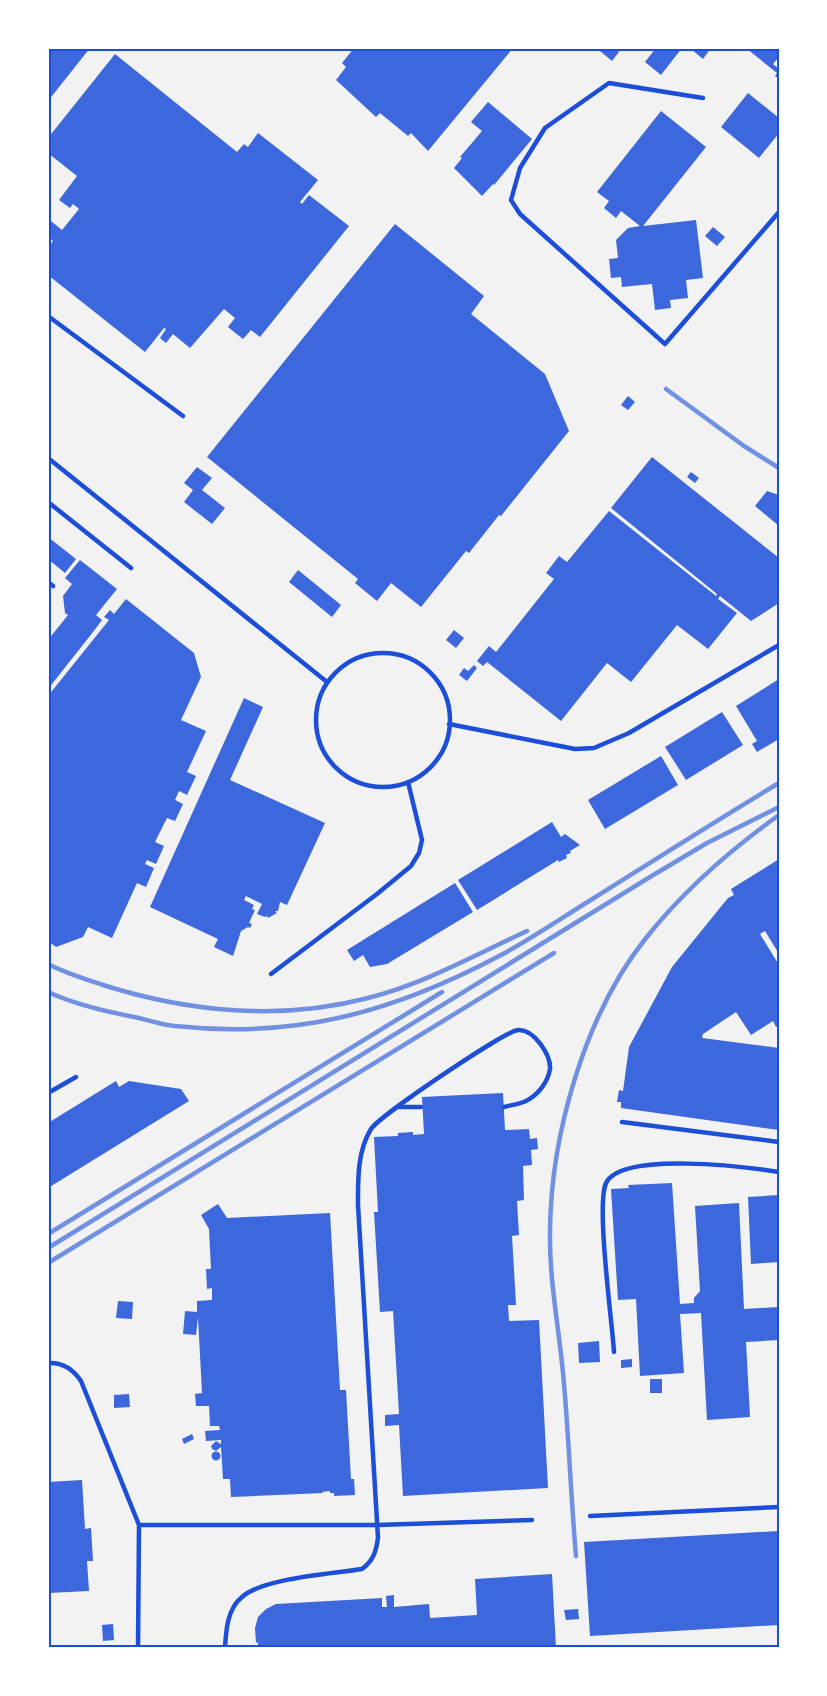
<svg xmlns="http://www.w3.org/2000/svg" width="827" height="1696" font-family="'Varela Round',sans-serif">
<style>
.building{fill:#3d67dc}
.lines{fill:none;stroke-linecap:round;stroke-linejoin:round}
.service{stroke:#1d4ed8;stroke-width:4.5}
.rail{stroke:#7290e2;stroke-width:4.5}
.neatline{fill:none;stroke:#1d4ed8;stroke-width:2}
</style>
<rect width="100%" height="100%" fill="#f2f2f2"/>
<path class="building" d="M48,48h42l-42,53z
M354,48h159l-85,103 -17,-18 -3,3 -28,-23 -4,4 -40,-37 10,-13 -4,-4z
M602,48h12l5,4 -7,9 -12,-10z
M656,48h26l-21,27 -16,-13z
M692,48h19l-8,11 -12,-10z
M746,48h33v9l-6,7 6,5v10l-4,-3 2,-3z
M115,54l122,98 7,-8 4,3 10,-14 60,47 -18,22 2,2 7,-9 40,31 -89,111 -9,-7 -8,9 -15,-12 7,-9 -11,-9 -34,39 -17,-14 -7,9 -6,-5 6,-9 -2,-1 -19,24 -97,-77v-27l5,-7 -5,-4v-13l3,-3 11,9 17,-21 -6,-5 -3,4 -11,-8 18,-24 -29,-23v-15z
M748,93l31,25v15l-20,25 -38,-31z
M488,102l44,37 -38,46 -1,-1 -11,12 -28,-28 8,-10 -2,-1 22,-26 -11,-9z
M661,111l45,36 -63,79 53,-6 7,58 -17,2 2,18 -18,2 1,8 -16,2 -3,-26 -30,3 -1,-10 -10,1 -2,-19 9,-1 -2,-18 12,-12 12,-2 -19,-15 -5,7 -12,-10 5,-7 -12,-9z
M395,224l89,72 -13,18 74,60 24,57 -68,85 -2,-1 -30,38 -3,-2 -45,56 -30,-24 -14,18 -22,-18 3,-4 -151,-122z
M713,227l12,10 -8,9 -12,-10z
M628,396l7,6 -7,8 -7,-5z
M652,457l127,101v45l-28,18 -31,-25 -2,3 19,14 -29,36 -31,-24 -46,57 -24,-19 -46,58 -74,-59 -4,4 -6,-5 12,-15 7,6 58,-73 -8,-6 13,-17 8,6 42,-51 107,85 1,-2 -106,-86z
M197,467l15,11 -10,12 23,18 -13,16 -28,-22 9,-12 -9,-7z
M691,472l8,6 -4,5 -8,-6z
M767,491l12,4v31l-24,-20z
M48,537l28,22 -11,14 -17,-14z
M80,560l37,29 -21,26 6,5 -9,12 -45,57v-49l20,-25 -3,-2 -2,-17 9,-12 -7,-6z
M298,570l43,35 -9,12 -43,-35z
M126,599l68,54 7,24 -20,43 25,11 -19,41 9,4 -9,19 -8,-4 -4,9 8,4 -8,17 -8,-3 -12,24 9,4 -8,18 -9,-4 -2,4 9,4 -8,19 -9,-4 -25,55 -24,-11 -5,10 -27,10 -8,-6v-245l61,-76 -5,-3 6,-7 4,4z
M454,630l10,8 -8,10 -10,-8z
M474,665l3,3 -10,13 -8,-6 5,-7 4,3z
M779,679v60l-22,13 -5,-8 5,-3 -21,-35z
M244,698l19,9 -33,73 95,43 -38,82 -7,-3 -2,9h-3l2,2 -9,5 -1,-2 -2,1 -8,-3 5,-10 -16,-8 -2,4 10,5 -2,4 3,1 -6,13 3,1 -2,4 -2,-1 -7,4 -8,25 -19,-9 4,-8 -68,-32z
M722,712l21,33 -57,35 -21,-33z
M661,756l17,29 -73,44 -17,-29z
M552,822l9,15 4,-3 15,11 -10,6 1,2 -5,2 1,3 -8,4 -1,-2 -81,50 -19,-30z
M779,859v95l-14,-23 -5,3 19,31v61l-3,1 -3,-6 -22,14 -15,-23 -33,22 -1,4 77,10v82l-158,-22v-6h-4l2,-12 4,1 6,-44 43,-80 56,-69 6,-3 -3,-6z
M455,883l18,29 -86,52 -17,3 -7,-12 -9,6 -7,-11z
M116,1081l3,6 10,-6 52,8 8,12 -141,87v-65z
M503,1093l2,37 24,-1 1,10 7,-1 1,11 -7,1 1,15 -9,1 1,34 -7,1 2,34 -7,1 4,69h-8l1,16 30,-1 9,168 -145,8 -4,-71 -14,1v-11l14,-1 -6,-103 -13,1 -6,-100h4l-4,-75 24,-1v-3l15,-1v3l11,-1 -2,-37z
M672,1183l8,121 14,-1v-5l6,-7 -5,-85 44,-3 5,106 35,-2v33l-33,2 4,75 -43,3 -6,-107 -21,1 4,59 -44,3 -4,-77 -18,1 -7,-111 18,-1 -1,-3z
M779,1195v67l-28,2 -3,-67z
M218,1204l9,14 103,-5 10,177h6l5,89h3l1,16 -21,1v-3h-4v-2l-8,1 1,1 -92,4 -1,-18h-7l-2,-32 -5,4 -4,-2 -1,-3 5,-5 5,3v-4l-15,1 -1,-10 15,-1 -1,-4h-9l-1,-20h-13l-1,-12 7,-1 -4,-76 -2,18 -13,-1 2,-23 12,1v-11l15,-1v-12l-5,1 -1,-20h5l-2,-40 -8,-14z
M118,1301l15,1 -1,17 -16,-1z
M599,1341l1,21 -21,1 -1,-20z
M632,1359v8l-11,1v-8z
M650,1379h12v14h-12z
M129,1394l1,13 -16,1v-13z
M192,1434l2,5 -10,5 -2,-5z
M211.5 1456a4.5 4.5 0 1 1 9 0a4.5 4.5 0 1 1-9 0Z
M82,1480l3,49 6,-1 2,33h-6l2,30 -41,2v-111z
M779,1531v94l-189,11 -6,-94z
M552,1574l4,74h-298v-6l-2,1 -1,-15 3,-11 8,-8 10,-5 106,-6v9h5l-1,-11 8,-1v12l35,-3 1,14 47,-3 -2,-36z
M578,1609l1,10 -13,1 -2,-10z
M113,1624l1,16 -11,1 -1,-16z"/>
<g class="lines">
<path class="service" d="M703,98l-94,-15 -64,45 -25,40 -9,32 9,14 145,130 114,-132
M48,316l135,100
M48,458l279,224
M48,502l83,66
M48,582l5,4
M316 720a67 67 0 1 1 134 0a67 67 0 1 1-134 0Z
M449,724l126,25 19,-1 35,-15 150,-88
M271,974l106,-80 34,-28 8,-13 3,-13 -14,-58
M48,1093l28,-16
M397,1107h24
M622,1122l157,20
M614,1352c-2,-31 -18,-147 -8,-169 16,-32 141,-16 173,-11
M48,1363c15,-1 25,6 33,18l58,144 -1,123
M590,1516l189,-9
M139,1525h238l155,-5
M225,1648c1,-17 2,-39 17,-51 21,-19 90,-23 120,-28 11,-8 14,-17 16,-31l-20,-333c0,-25 -1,-53 13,-76 8,-13 132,-97 147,-99 16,-1 33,25 32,39 -2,13 -12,26 -24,32 -6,3 -15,4 -22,6"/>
<path class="rail" d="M666,389l78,57 35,22
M48,964c17,9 37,15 55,21 85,27 178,36 265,13 56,-14 107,-43 159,-67
M48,992c28,13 61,20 91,26 12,3 24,7 36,8 122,13 219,-14 326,-71 32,-17 62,-38 93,-57 62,-39 123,-78 185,-115
M48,1234l394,-242
M48,1248l602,-371 57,-34 72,-36
M48,1263l506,-310
M576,1556c-5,-57 -7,-115 -12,-172 -4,-51 -15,-102 -14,-153 1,-97 35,-217 96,-293 38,-48 84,-88 133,-123"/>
</g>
<rect width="827" height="1696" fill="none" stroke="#ffffff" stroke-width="99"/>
<rect x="50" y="50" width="728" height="1596" class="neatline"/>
</svg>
